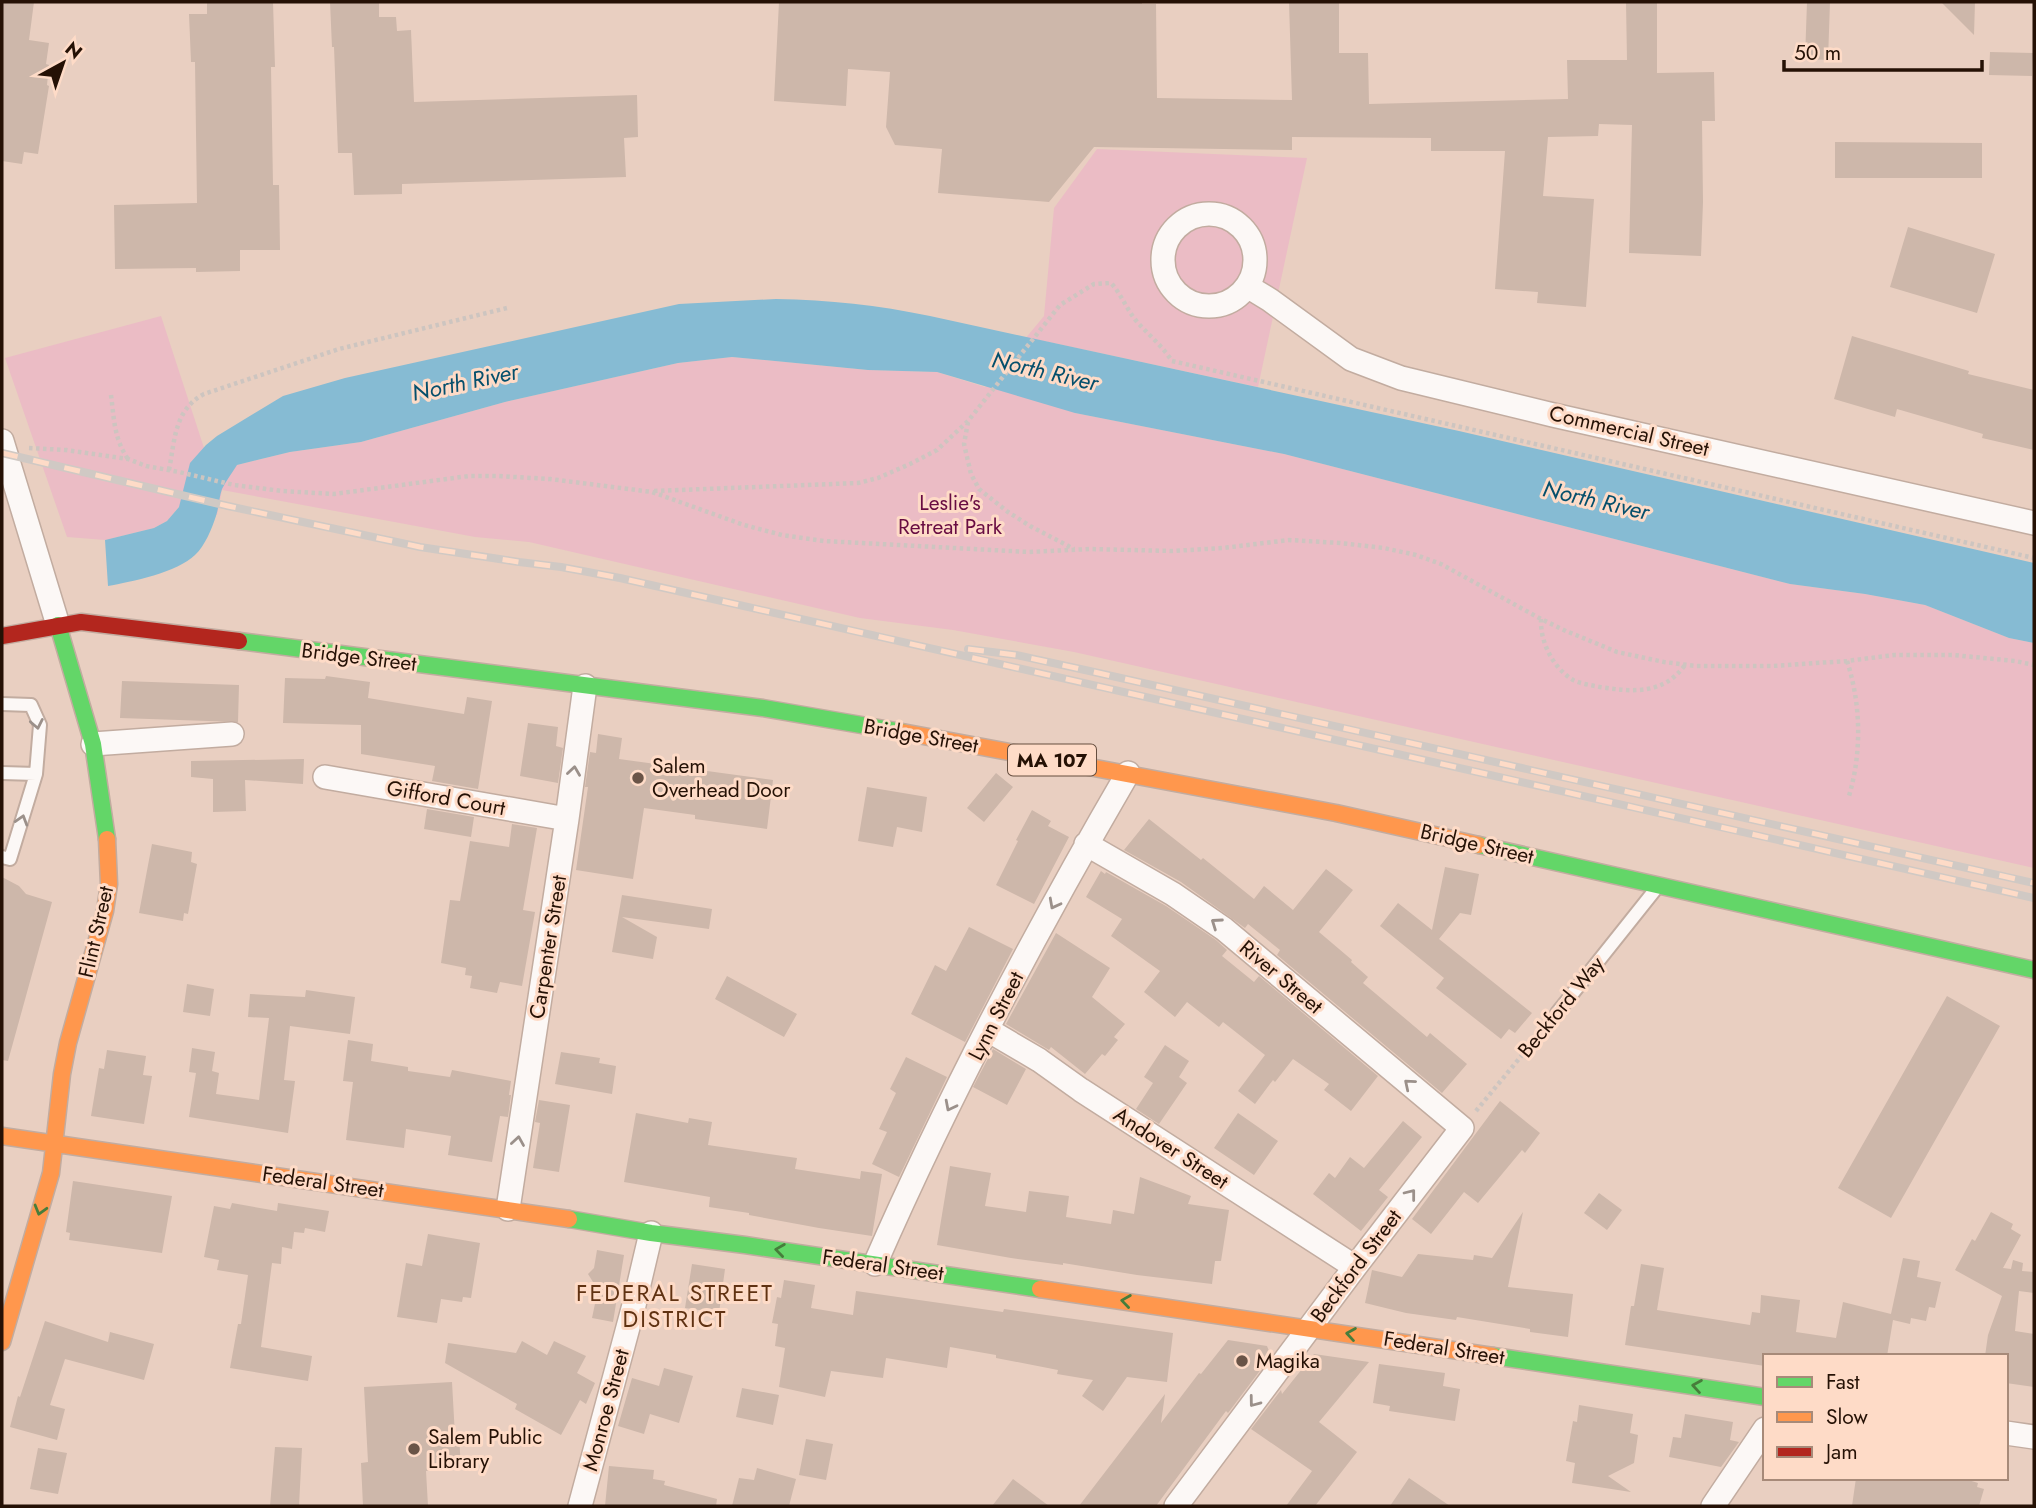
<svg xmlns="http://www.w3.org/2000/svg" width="2036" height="1508" font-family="Jost,sans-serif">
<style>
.green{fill:#ebbcc5}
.water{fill:#86bbd3}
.building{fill:#cdb7aa}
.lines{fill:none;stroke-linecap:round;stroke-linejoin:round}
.lane-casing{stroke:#c2aca0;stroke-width:16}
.street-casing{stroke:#c2aca0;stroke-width:26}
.fast-casing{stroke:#c2aca0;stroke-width:19}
.slow-casing{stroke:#c2aca0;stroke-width:19}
.jam-casing{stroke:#c2aca0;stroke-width:19}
.path{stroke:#cdc5c0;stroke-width:4.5;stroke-dasharray:3.5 3.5;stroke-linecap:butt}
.lane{stroke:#fcf8f6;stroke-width:12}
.street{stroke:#fcf8f6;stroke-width:23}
.fast{stroke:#63d668;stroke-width:16}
.slow{stroke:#ff974d;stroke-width:16}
.jam{stroke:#b3261e;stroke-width:16}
.rail-casing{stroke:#d0c9c4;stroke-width:8}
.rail{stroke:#fedbc7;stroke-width:5;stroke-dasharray:16;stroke-linecap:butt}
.oneway{stroke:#9b908a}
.oneway2{stroke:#477d3b}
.poi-dot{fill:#6a5447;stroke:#fedbc7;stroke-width:2.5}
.labels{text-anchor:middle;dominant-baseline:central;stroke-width:6;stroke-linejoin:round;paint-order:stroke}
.shield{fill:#fedbc7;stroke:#664e3f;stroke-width:2}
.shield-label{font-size:19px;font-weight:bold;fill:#251105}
.street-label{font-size:21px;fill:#251105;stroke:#fedbc7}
.park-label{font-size:21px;fill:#680c42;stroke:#fedbc7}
.poi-label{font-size:21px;fill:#251105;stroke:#fedbc7;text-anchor:start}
.water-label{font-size:23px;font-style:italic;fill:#054f6c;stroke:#fedbc7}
.neighbourhood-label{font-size:23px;letter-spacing:2px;fill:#603212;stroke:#fedbc7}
</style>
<rect width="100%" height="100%" fill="#e9cfc1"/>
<path class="green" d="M1097,149l210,9 -49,229 -214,-46 31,72 209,41 506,130 75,10 60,11 84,33 25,5v225l-960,-216 -121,-22 -93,-12 -331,-76 -54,-5 -253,-47 -5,25 -38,-8 -12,14 -13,7 -49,12 -38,-3 -62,-179 156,-42 46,141 30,8 53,-13 71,-10 144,-40 173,-39 54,-6 136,13 69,2 48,15 59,-71 10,-108z"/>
<path class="water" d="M776,299c54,1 101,6 154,17l529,115 575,132v80l-25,-5 -84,-33 -60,-11 -75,-10 -506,-130 -209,-41 -138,-41 -69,-2 -136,-13 -54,6 -173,39 -144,40 -71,10 -53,13c-5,8 -11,16 -15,24 -3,8 -3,18 -6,27 -4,12 -11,30 -21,39 -17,17 -64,27 -87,31l-3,-46 49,-12 13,-7 12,-14 11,-44 16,-18 11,-9 66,-40 62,-18 334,-74z"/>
<path class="building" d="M2,2h32l-5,38 20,3 -3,21 3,1 -2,20 2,1 -11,68 -14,-2 -2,12 -20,-3z
M207,2h66l2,65h-4l2,118h6l1,65h-40v21l-44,1v-4l-81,1 -1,-64 83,-2 -2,-141h-4l-2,-48h18z
M330,2h49v15h17l1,14 14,-1 3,72 223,-7 1,42 -14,1 2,39 -224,7v10l-48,1 -2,-42h-14l-4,-106h-2z
M779,2h363v2h14l1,94 135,2 -3,-98h50v51h29l1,51 199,-5 -1,-39h60l-1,-58h31v71l57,-1 1,49h-13l1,81 -2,54 -72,-3 3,-128 -33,-1 -1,12 -50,1 -5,59 51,3 -8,108 -49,-4 1,-11 -43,-3 10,-138h-74v-13l-139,-1v13l-198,-3 -45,55 -111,-9 4,-44 -47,-4 -9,-18 4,-55 -42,-3 -2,37 -72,-5z
M1807,2h23l-2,58 -23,-1z
M1941,2h34l-1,33z
M1990,52l43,1 -1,23 -43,-1z
M1835,142l147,1v35h-147z
M1908,227l87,27 -18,59 -87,-26z
M1852,336l117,35 -1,3 66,16v60l-52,-12 1,-4 -86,-25 -2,8 -61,-18z
M326,676l44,6 -2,16 96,16 3,-17 25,4 -14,88 -46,-8 3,-15 -74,-12v-29l-78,-2 2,-45 40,1z
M122,681l117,4 -1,37 -118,-4z
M528,723l30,4 -2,19 7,2 -5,35 -38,-7z
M598,734l24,4 -3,21 154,21 -6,49 -72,-10v-4l-51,-7 -11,71 -57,-9 12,-83h-3l5,-35 6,1z
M304,759l-1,25 -58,-4 1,31 -33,1v-33l-22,-2v-16z
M996,773l17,14 -29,35 -17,-14z
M867,787l60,10 -5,35 -25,-5 -4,20 -35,-6z
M427,809l47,8 -3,20 -47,-8z
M1032,810l19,11 -3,5 21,11 -35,67 -38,-19 22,-44 -2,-1z
M1149,819l52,41 2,-2 51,41 10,-13 29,24 33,-41 27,21 -34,42 33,28 -1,2 17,15 -5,6 64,54 3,-4 37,31 -25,29 -165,-138 3,-5 -32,-26 -3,4 -64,-46 -57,-32z
M512,824l25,4 -14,82 12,2 -13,74 -22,-4 -3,11 -27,-5 2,-12 -7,-1 1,-7 -25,-5 9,-63 10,1 10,-60 39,6z
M152,844l40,8 -1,10 6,2 -9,50 -4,-1 -1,8 -44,-8z
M1445,867l34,7 -8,41 -11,-2 -21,26 93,74 -17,20 -6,-4 -8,10 -65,-51 8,-10 -64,-52 18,-23 34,27z
M1101,871l4,3 1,-2 60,34 50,34 11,10 -5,6 32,26 5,-6 119,100 -27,35 -27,-21 5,-6 -36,-25 -18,23 -2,-2 -18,24 -17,-13 27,-36 -42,-33 -4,5 -32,-25 -12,15 -31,-25 16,-21 -49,-35 11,-17 -36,-22z
M2,877l17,9 7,8 26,8 -44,159 -6,-1z
M622,895l90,14 -3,20 -87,-12 35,20 -4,22 -41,-7z
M969,927l44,22 -48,93 -54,-28 24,-49 11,6z
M1056,933l54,35 -18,29 33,27 -11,13 4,3 -13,16 -3,-2 -17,20 -34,-27 -2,3 -43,-26z
M727,976l70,38 -13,23 -69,-38z
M187,984l27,5 -4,27 -27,-4z
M306,990l49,7 -5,37 -60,-8 -6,54 11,1 -7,52 -99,-16 7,-44 -7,-1 3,-24 23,4 -3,19 7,2 -3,21 43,6 10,-82 -21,-1 2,-23 55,3z
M1947,996l53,30 -109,192 -53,-30z
M348,1040l25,4 -2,17 37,6v4l42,6 2,-7 59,11 -2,14h2l-3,22 -8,-1 -8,46 -44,-7 3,-19 -45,-7 -2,19 -58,-8 7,-58 -10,-1z
M1165,1045l24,16 -10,16 8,6 -28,41 -23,-15 17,-26 -9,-6z
M993,1049l33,20 -19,36 -34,-18z
M107,1050l39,6 -3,19 9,1 -8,48 -53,-8 8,-48 5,1z
M561,1052l39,6 -1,5 17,3 -4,28 -57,-10z
M906,1057l41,20 -48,100 -27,-13 15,-32 -8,-3 17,-36 -6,-4z
M539,1100l31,5 -11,67 -26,-4 7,-45 -5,-1z
M1500,1101l40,32 -15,20 -3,-3 -44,53 -14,-11 -33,42 -19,-15z
M636,1113l52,10 1,-5 23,4 -4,23 89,13 -2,11 65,10 1,-8 21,3 -10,62 -53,-8 -70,-13v-2l-40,-6 1,-10 -86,-15z
M1238,1113l40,28 -24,34 -40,-27z
M1403,1121l19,16 -43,53 9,7 -27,34 -48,-37 16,-21 6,5 15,-21 14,11z
M950,1166l41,7 -6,33 41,6 3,-21 40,5 -3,21 45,7 2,-14 21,4 6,-37 51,19 -3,8 41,6 -8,51h-6l-3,23 -75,-9 -74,-12v2l-52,-7 -74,-13z
M73,1181l99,15 -10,57 -93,-13 1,-7 -4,-1z
M1599,1193l23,17 -15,20 -23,-17z
M232,1203l45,8 1,-8 51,8 -4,21 -20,-4 -1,5 -10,-1 -2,17 -10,-2 -1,17 -9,-1 -11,84 51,9 -4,25 -78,-13 8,-44h3l7,-49 -31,-5 2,-10 -15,-3 10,-51 16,3z
M1523,1212l-15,75 65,7 -5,43 -38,-5v-3l-73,-12 -1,3 -50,-7 -41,-10 7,-33 30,7 16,-23 55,6 1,-5 18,3z
M1991,1212l22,12 -2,5 10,6 -18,33 8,1 2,-9 10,3 -1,8 12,1v21l-15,-2 -4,40 19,3v53l-28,-4v-27h-21l3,-21 14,-39 -47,-26 17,-31 3,2z
M428,1234l52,9 -9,55 -8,-1 -1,5 -21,-3 -4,24 -40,-6 9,-54 16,3z
M597,1250l27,5 -11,67 -21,-4 4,-19 -6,-1 3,-16 -5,-8 6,-6z
M1903,1258l17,3 -3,16 24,5 -6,26 -6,-1 -3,14 -15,-3 -1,6 -17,-4 -6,36h-122v10l-140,-21 6,-39h3l7,-42 23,4 -7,42 93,15 2,-13 8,1 1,-18 39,5 -4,32 40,6 7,-36 48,12z
M692,1264l33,5 -6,44 -34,-5z
M784,1280l31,5 -4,23 42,7 3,-24 147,21 1,-3 169,24 -6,49 -40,-5 -24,34 -21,-15 11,-16 -36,-6 1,-4 -62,-12v-3l-46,-8 -3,21 -61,-10 -3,20 -52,-7 -6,26 -46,-10 6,-39 -10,-2 3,-22 -6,-1 5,-26 4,1z
M45,1321l63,21 2,-10 44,12 -10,36 -79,-21 -15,46 15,4 -8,31 -47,-13 8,-31 2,1z
M1228,1340l39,6 4,10 -43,57 -2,-2 -70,95h-77l86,-112 -4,29 38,-50 2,1z
M522,1341l25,14 7,-14 32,15 -9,17 18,10 -9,21 -6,-4 -19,35 -46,-26 2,-5 -72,-41 3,-20 68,10z
M1314,1354l55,8 -50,60 38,30 -42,54h-29l26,-35 -61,-42 30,-39 1,4z
M1379,1364l66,9 -2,13 17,3 -5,32 -66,-10 1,-5 -17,-3z
M664,1368l29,8 -14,47 -29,-9 -6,20 -26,-8 14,-48 27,8z
M452,1382l3,54 4,-1 2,34 -35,2 2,35h-65l-2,-43 7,-1 -4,-75z
M742,1388l37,7 -6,30 -37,-8z
M1579,1405l54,9 -3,19 8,2 -4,28 -26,13 23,16 -59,-9 3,-20 -9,-2 7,-40 4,1z
M1685,1414l48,8 -3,18 9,2 -18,25 -52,-10 4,-20 8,1z
M806,1439l27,5 -7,36 -27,-5z
M275,1447l27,1 -3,58h-29z
M38,1448l29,5 -9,41 -28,-5z
M609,1466l45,4 -1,9 12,2 -1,4 53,14 -1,7h-111z
M757,1468l39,11 -7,27h-57l7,-28 15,2z
M1409,1478l41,28h-60z
M1856,1478h106l16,5 -1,4 7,2 -5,17h-127z
M1013,1479l36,27h-57z"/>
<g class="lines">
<defs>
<path id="lane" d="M2,704l29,1 9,20 -4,49 -26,85 -8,-2
M2,773l34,1
M1557,1013l98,-123"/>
<path id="street" d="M1163 260a46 46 0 1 1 92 0a46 46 0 1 1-92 0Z
M1247,286l23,14 81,59 50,19 152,37 481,108
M2,441l56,184
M93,744l139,-10
M325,777l242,42
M1086,844l87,50 51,35 238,199 -107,139 -179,239
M988,1030l51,30 42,30 274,177
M508,1209l59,-390 18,-133
M875,1264c73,-167 161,-333 253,-491
M2006,1433l28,4
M580,1506l54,-201 17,-72
M1713,1506l52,-77"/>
<path id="fast" d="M58,625l35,119 14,95
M239,641l524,67 139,24
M1479,845l555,125
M569,1219l82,14 94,12 295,44
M1493,1356l272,41"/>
<path id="slow" d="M902,732l434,81 143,32
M2,1136l567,83
M1040,1289l453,67
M2,1342l49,-169 11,-99 6,-31 37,-132 4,-27 -2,-45"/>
<path id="jam" d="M2,636l79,-14 158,19"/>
</defs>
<use href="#lane" class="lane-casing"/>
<use href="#street" class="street-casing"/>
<use href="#fast" class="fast-casing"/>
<use href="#slow" class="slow-casing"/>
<use href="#jam" class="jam-casing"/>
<path class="path" d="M111,395c3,23 3,44 17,64
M968,422l-4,22 7,30 8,15 29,23 22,14 44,23
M29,448l37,2 62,9 18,7 33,6 55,13 48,6 52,3 135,-18h29l52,3 102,13 92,33 38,10 42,6 205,11 61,-3 83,2 50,-3 66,-8 51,3 44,5 32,7 25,9 100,55 25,12 51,21 47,10 32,4h76l75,-5 47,-6h59l62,6 19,4
M169,470c6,-30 5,-60 35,-76l135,-45 168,-41
M654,491l204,-8 20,-5 32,-14 27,-14 31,-29 92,-116 34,-21 17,-1c11,12 16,28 28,41 11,12 24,23 33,37l862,197
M1541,619c-1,23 12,49 32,61 8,4 18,5 27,7 33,5 63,8 85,-22
M1847,661c14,43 15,91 2,135
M1476,1111l70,-85"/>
<use href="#lane" class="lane"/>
<use href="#street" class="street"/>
<use href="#fast" class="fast"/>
<use href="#slow" class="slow"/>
<use href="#jam" class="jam"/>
<defs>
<path id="rail" d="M2,453l226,53 192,41 99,15 42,5 59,11 1414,320
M968,649l48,6 78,17 940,211"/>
</defs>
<use href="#rail" class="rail-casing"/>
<use href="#rail" class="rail"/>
</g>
<defs><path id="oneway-chevron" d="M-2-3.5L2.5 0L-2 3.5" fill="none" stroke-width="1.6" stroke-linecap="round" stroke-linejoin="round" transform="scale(1.75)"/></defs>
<g class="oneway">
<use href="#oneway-chevron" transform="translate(37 724) rotate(79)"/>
<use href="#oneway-chevron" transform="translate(574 771) rotate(-82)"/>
<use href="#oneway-chevron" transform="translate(22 820) rotate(-73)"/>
<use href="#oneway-chevron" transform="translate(1054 904) rotate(118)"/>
<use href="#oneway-chevron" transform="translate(1216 923) rotate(-145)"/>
<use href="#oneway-chevron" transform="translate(1409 1084) rotate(-140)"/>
<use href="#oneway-chevron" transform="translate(950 1106) rotate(117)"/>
<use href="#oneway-chevron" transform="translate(518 1141) rotate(-81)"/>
<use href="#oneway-chevron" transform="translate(1411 1194) rotate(-52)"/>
<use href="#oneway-chevron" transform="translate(1254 1402) rotate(127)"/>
</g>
<g class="oneway2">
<use href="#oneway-chevron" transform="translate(40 1210) rotate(106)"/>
<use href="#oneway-chevron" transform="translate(780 1250) rotate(-172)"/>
<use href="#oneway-chevron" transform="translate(1126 1301) rotate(-172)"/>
<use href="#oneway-chevron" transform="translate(1351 1334) rotate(-171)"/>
<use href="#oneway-chevron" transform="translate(1697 1386) rotate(-171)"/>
</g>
<g class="poi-dot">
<circle cx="638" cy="778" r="7"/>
<circle cx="1242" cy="1361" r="7"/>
<circle cx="414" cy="1449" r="7"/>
</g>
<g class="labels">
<rect class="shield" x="1008" y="744.5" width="88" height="31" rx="5"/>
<g class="shield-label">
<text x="1052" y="760">MA 107</text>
</g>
<g class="street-label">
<text transform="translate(1629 431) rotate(13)">Commercial Street</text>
<text transform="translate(359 657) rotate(7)">Bridge Street</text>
<text transform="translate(921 736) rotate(10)">Bridge Street</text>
<text transform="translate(446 798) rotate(10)">Gifford Court</text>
<text transform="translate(1477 844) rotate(13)">Bridge Street</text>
<text transform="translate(96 932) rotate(-77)">Flint Street</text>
<text transform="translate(548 947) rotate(-81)">Carpenter Street</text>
<text transform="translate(1281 977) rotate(40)">River Street</text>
<text transform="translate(1561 1007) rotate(-51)">Beckford Way</text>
<text transform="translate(996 1016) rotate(-63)">Lynn Street</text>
<text transform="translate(1171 1148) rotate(33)">Andover Street</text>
<text transform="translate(323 1182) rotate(8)">Federal Street</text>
<text transform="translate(883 1265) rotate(8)">Federal Street</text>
<text transform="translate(1356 1266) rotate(-53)">Beckford Street</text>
<text transform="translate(1444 1348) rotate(9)">Federal Street</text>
<text transform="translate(606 1410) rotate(-75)">Monroe Street</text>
</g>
<g class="park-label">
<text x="950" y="503">Leslie's<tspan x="950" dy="24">Retreat Park</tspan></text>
</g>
<g class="poi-label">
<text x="652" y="766">Salem<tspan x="652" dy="24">Overhead Door</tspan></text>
<text x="1256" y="1361">Magika</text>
<text x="428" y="1437">Salem Public<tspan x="428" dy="24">Library</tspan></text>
</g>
<g class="water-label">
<text transform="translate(1045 371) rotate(13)">North River</text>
<text transform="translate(465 382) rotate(-12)">North River</text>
<text transform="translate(1596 500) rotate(13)">North River</text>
</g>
<g class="neighbourhood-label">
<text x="675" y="1293">FEDERAL STREET<tspan x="675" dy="26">DISTRICT</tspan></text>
</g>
</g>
<rect width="2036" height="1508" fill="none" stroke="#251105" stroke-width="7"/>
<rect x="1763" y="1354" width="245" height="126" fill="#fedbc7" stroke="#a78a79" stroke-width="2"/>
<rect x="1777" y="1377" width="35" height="10" fill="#63d668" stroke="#a78a79" stroke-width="2"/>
<text x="1826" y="1389" font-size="21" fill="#251105">Fast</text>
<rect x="1777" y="1412" width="35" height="10" fill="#ff974d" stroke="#a78a79" stroke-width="2"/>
<text x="1826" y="1424" font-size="21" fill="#251105">Slow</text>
<rect x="1777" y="1447" width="35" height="10" fill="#b3261e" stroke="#a78a79" stroke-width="2"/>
<text x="1826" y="1459" font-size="21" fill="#251105">Jam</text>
<g transform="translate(63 63) rotate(40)" stroke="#fedbc7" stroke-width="5" paint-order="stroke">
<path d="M0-5L12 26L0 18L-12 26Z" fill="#251105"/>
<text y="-10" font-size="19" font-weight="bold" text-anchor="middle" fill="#251105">N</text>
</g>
<path d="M1784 60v10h198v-10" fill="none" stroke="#251105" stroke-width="3.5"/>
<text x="1794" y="60" font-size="21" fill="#251105" stroke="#fedbc7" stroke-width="5" paint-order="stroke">50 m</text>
</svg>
